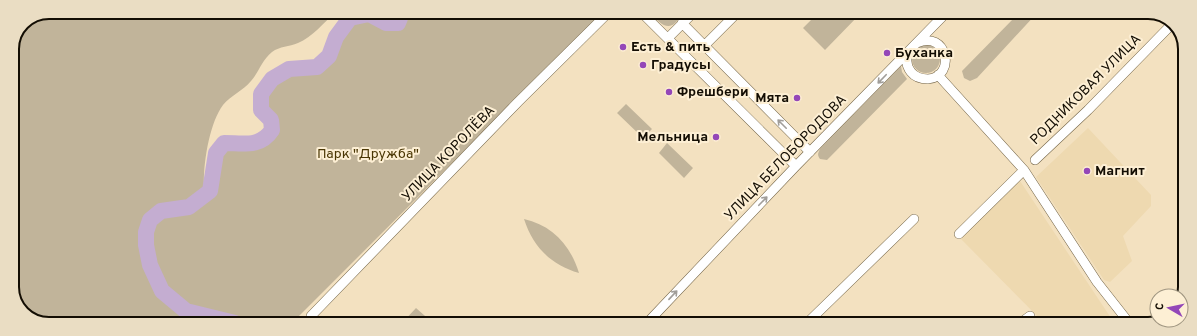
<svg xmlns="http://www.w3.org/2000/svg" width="1197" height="336" font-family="Overpass,sans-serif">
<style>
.built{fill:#eed9b0}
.green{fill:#c1b49a}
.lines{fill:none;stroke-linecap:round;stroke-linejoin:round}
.river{stroke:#c4add1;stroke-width:16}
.minor-casing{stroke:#736446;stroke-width:10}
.minor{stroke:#fff;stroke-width:9}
.oneway{stroke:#a19e9a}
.poi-dot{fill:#9447b8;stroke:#fdefd4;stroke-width:1.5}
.labels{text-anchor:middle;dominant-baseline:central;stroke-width:4;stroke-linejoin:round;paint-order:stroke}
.poi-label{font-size:14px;font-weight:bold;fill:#130d03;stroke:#fdefd4;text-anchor:start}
.street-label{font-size:14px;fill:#130d03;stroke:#fdefd4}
.park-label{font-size:14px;fill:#4a3603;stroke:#fdefd4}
.rim{fill:none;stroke:#130d03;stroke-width:2}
</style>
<rect width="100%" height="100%" fill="#f3e1c0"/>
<path class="built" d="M1088,128l63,67v11l-28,30 9,25 -22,21 -6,-2 -68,-103z
M1020,181l89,134 8,9h-72l-84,-85z"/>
<path class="green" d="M49,12h286c-11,11 -23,25 -37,31 -9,4 -18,3 -26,9 -10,8 -13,20 -21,29 -8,10 -20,14 -28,24 -15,20 -22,69 -18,94l5,-1c2,-4 5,-8 6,-11 5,-18 -4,-21 11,-39 23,-3 27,6 48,-12 0,-7 1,-15 -3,-21 -2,-2 -5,-5 -6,-7 -2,-6 1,-17 4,-21 13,-18 41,-9 56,-23 5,-4 9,-9 11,-15 2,-3 1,-8 3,-12 2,-5 8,-13 14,-15 11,-4 31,2 43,3l7,-6 -1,-7 199,1 -310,310h-252l-19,-11 -9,-20v-243l11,-26z
M649,13h33c-11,22 -20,12 -33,0z
M818,13h43l-36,37 -22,-22z
M1023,13h14l-60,65 -7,3 -6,-3 -2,-7 52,-53z
M912 59a14 14 0 1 1 28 0a14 14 0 1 1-28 0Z
M901,66l1,6 5,7 -80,81 -7,-1c-3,-4 -2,-6 0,-10z
M626,104l26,25 -9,9 -26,-25z
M667,143l26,25 -9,10 -25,-25z
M524,219c28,6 47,27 55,54 -28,-8 -46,-26 -55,-54z
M416,308l17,15h-31z"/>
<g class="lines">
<path class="river" d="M235,323l-49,-12 -24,-20 -12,-26 -4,-20v-13l4,-12 11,-9 28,-4 21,-16 6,-38 8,-10c19,0 36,5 48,-13l-1,-10 -10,-10v-16l11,-15 17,-10 28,-2 12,-11 7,-19 14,-19 19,-4 17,9h12l2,-5 -1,-6"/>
<defs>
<path id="minor" d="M642,13l154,153
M682,23l128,129
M668,38l25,-25
M704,46l33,-33
M909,51c-3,7 -3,15 2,21 4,5 10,7 17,7 29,-2 19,-50 -11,-36
M938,75l86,95 73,112 33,42
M1035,160l53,-50 85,-87
M959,234l65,-64
M318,323l-7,-7 207,-214 90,-89
M647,323l149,-157 150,-153
M806,324l108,-105
M1019,324l11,-8"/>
</defs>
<use href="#minor" class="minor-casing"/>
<use href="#minor" class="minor"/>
</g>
<defs><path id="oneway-shaft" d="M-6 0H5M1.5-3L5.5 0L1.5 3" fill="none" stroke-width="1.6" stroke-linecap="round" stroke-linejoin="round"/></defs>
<g class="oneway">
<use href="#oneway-shaft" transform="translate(882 79) rotate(134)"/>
<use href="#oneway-shaft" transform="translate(782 124) rotate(-135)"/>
<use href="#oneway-shaft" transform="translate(763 201) rotate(-46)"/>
<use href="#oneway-shaft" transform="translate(673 295) rotate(-47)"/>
</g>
<g class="poi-dot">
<circle cx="623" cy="47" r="4"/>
<circle cx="887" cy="53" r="4"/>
<circle cx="643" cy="65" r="4"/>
<circle cx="669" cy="92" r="4"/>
<circle cx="797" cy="98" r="4"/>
<circle cx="716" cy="137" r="4"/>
<circle cx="1087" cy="171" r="4"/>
</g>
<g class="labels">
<g class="poi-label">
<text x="631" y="47">Есть &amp; пить</text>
<text x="895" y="53">Буханка</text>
<text x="651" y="65">Градусы</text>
<text x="677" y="92">Фрешбери</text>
<text x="789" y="98" text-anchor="end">Мята</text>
<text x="708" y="137" text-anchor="end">Мельница</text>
<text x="1095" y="171">Магнит</text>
</g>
<g class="street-label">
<text transform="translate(1086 90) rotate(-45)">РОДНИКОВАЯ УЛИЦА</text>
<text transform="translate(449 154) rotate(-46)">УЛИЦА КОРОЛЁВА</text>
<text transform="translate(786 158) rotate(-46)">УЛИЦА БЕЛОБОРОДОВА</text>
</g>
<g class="park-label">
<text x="368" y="154">Парк "Дружба"</text>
</g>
</g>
<path d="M0 0H1197V336H0ZM49 19H1148A30 30 0 0 1 1178 49V287A30 30 0 0 1 1148 317H49A30 30 0 0 1 19 287V49A30 30 0 0 1 49 19Z" fill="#eaddc3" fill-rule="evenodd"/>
<path class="rim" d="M49 19H1148A30 30 0 0 1 1178 49V287A30 30 0 0 1 1148 317H49A30 30 0 0 1 19 287V49A30 30 0 0 1 49 19Z"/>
<g transform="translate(1169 308) rotate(279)"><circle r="19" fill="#fdefd4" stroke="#9f9580"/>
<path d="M0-3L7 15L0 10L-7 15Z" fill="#9447b8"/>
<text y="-6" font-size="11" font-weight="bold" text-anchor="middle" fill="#130d03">С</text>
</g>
</svg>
